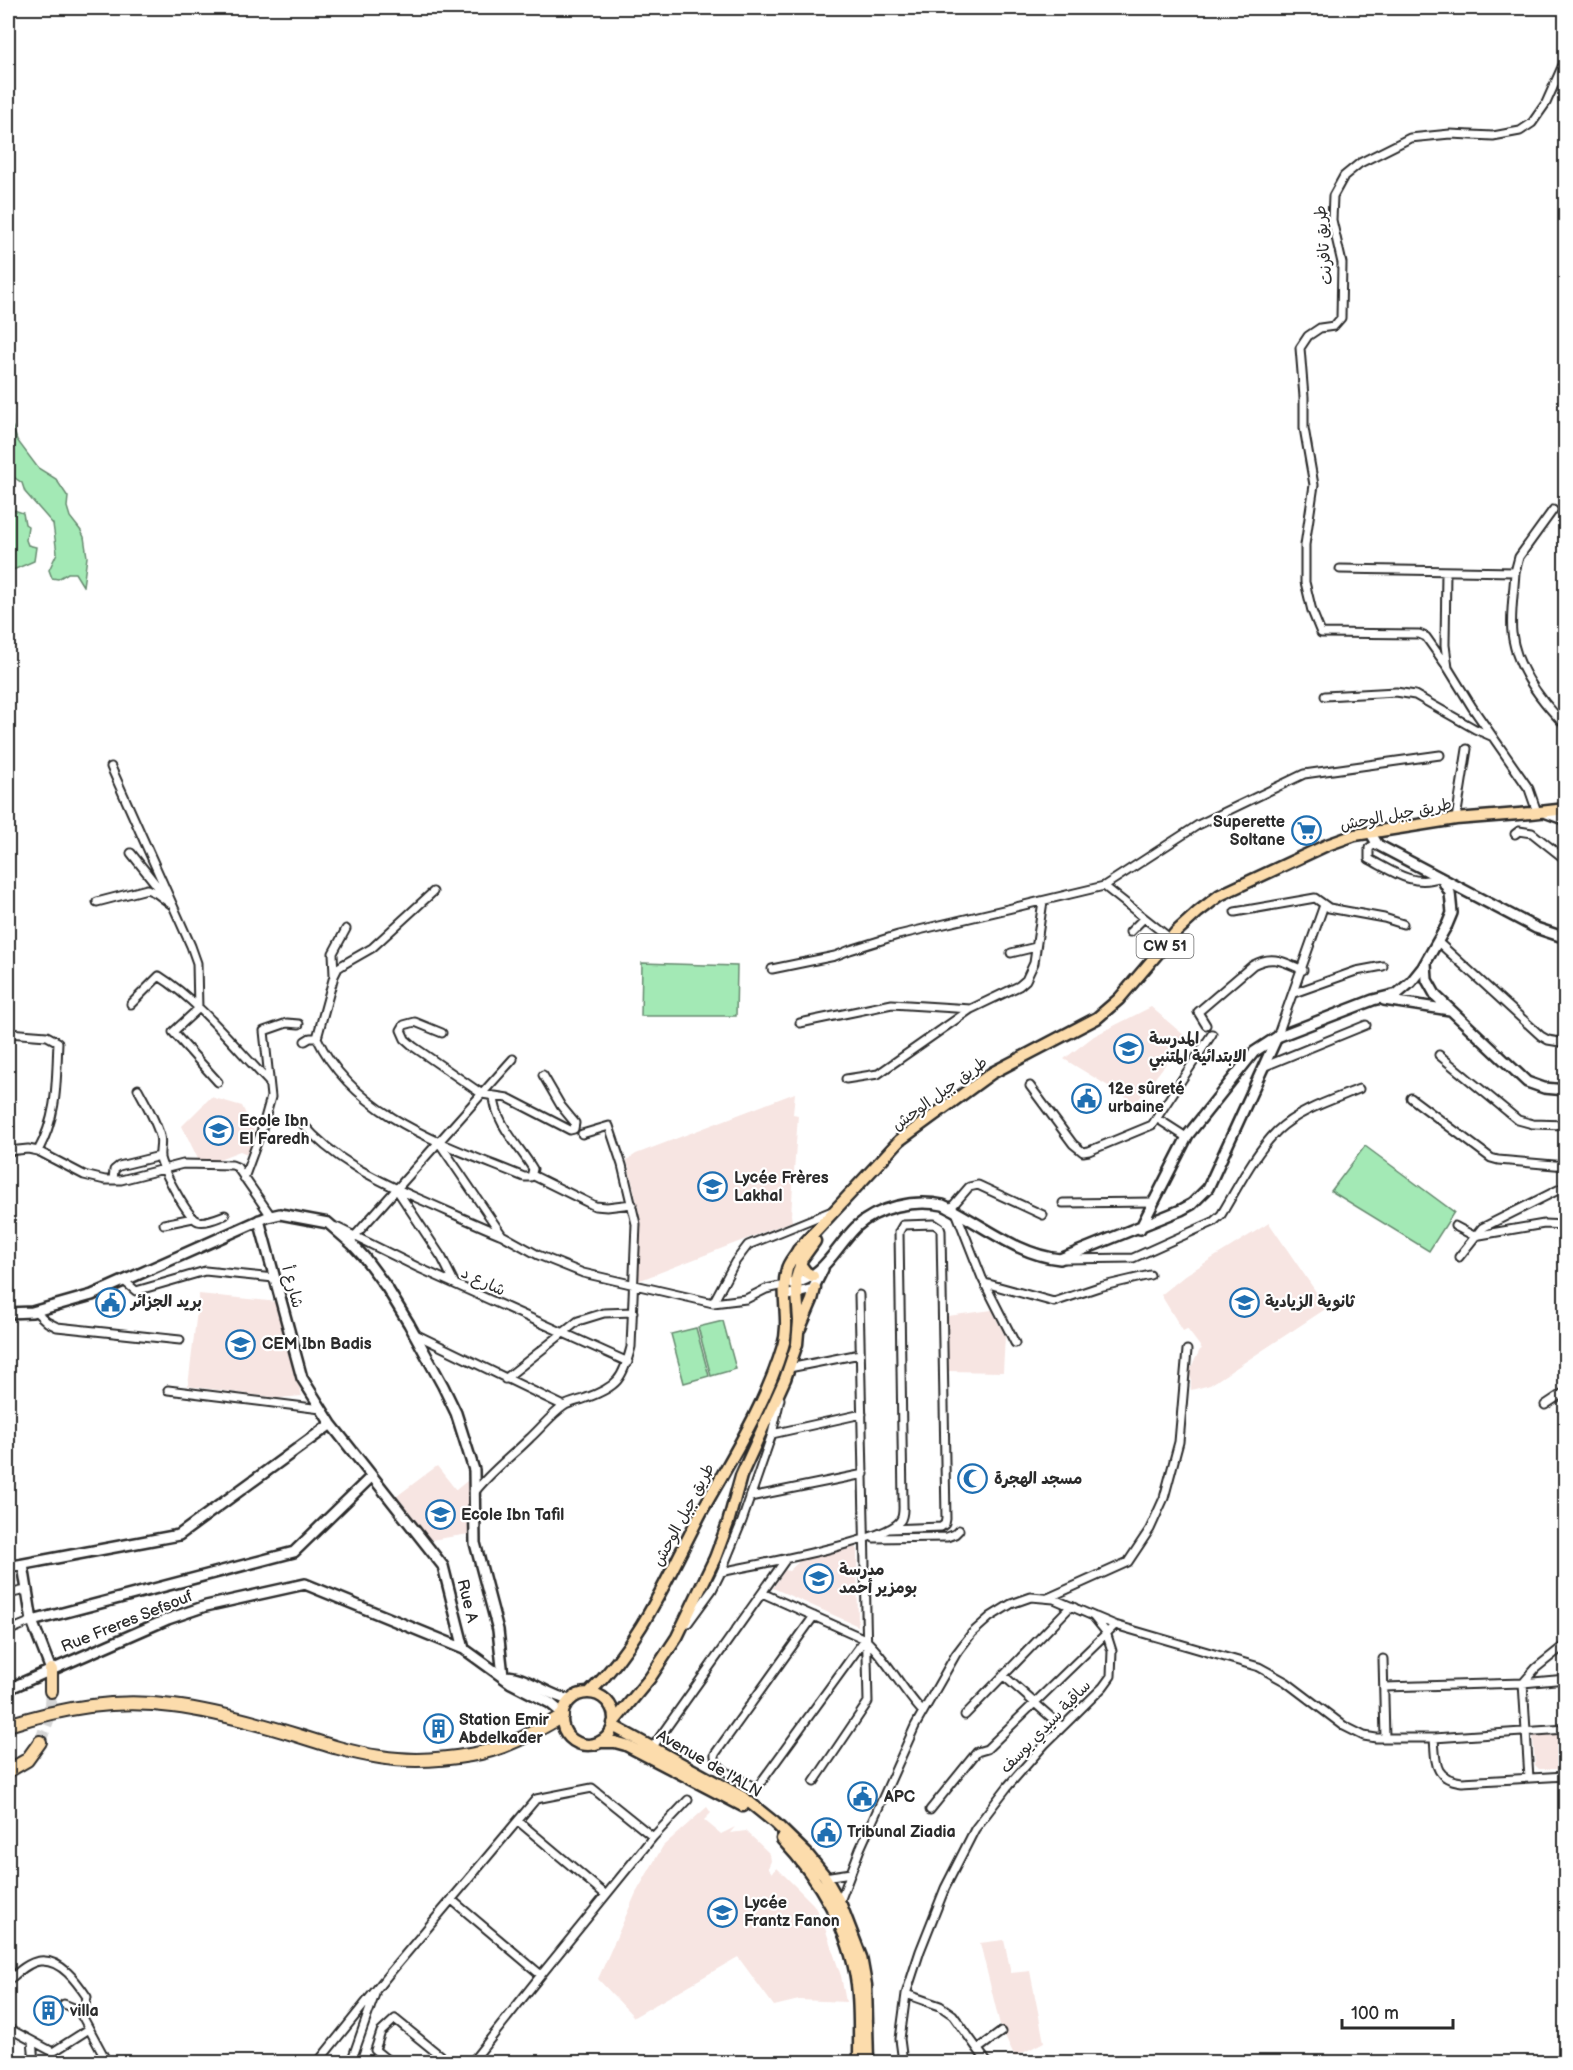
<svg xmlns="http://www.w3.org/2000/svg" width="1573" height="2070" font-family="'Balsamiq Sans','Playpen Sans Arabic',sans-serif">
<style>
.built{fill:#f7e5e2}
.green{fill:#a3e9b5;stroke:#678a70;stroke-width:1.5}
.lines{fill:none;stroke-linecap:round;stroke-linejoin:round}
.highway-tunnel{stroke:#d5d5d5;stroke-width:12;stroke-dasharray:12 6;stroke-linecap:butt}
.street-casing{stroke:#2b2b2b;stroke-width:11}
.secondary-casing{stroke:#2b2b2b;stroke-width:14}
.primary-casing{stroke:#2b2b2b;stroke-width:15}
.highway-casing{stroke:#2b2b2b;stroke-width:16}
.street{stroke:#fff;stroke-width:7}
.secondary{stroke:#fff;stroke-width:9}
.primary{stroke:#fcdcac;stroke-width:10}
.highway{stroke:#fcdcac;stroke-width:12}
.labels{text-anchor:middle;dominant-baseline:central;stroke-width:4.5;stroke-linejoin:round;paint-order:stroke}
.shield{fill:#fff;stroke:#6b6b6b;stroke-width:1.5}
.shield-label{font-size:15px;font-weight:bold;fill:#2b2b2b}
.street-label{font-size:16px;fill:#2b2b2b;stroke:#fff}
.poi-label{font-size:16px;font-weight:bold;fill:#2b2b2b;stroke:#fff;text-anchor:start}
</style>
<rect width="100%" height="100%" fill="#fff"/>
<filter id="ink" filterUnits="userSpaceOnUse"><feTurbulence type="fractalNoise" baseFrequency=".0167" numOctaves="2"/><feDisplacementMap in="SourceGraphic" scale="12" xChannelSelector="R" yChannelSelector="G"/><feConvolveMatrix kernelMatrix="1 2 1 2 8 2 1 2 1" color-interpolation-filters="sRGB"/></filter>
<g filter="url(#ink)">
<path class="built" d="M1151,1007l35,30 -50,66 -72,-44 30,-23z
M795,1093l-2,21 5,1 -7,100 1,6 -154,60 2,-65 -13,-56 9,-6z
M211,1097l31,9 13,27 -8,21 -7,-3 -29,11 -13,-3 -16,-33z
M1269,1223l58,85 -117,77 -19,5v-13l-4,-2 13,-25 2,-1 -15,-20 -4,2 -22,-36 26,-21z
M199,1294l79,8 24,94 -23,2 -91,-12z
M992,1310l13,26 -2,36 -56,-1 1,-55z
M437,1466l19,24 11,-9 3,4 -1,49 -38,6 -34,-44z
M857,1547l1,79 -85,-38 12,-18 4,1 14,-13z
M1565,1732v32h-5v5h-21l-4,-4 -2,-31z
M707,1807l4,6 -7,7 17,14 14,-7 -5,6 16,-2 24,23 1,7 -3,7 4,5 5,-5 36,36 9,15 19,57 5,26 -47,-2 -25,6 -36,-49 -104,60 -36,-38 38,-86 27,-47z
M1004,1940l7,33 19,-2 14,71 -29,15 -15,-32 -20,-82z"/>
<path class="green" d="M8,391l3,8 1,26 5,15 21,28 18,11 12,18 -1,10 3,10 11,14 3,6 3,20 -4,29 -8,-13h-7l-10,6 -6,-1 -3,-8 8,-17 -4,-29 -28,-32 -3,-9 -14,-10z
M8,507l2,5 4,-2 9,3 2,11 3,2 -2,14 2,5 8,2 -2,14 -23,10 -1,-9 -2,-1z
M642,963l95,3 -1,50h-95z
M1365,1146l89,66 -25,39 -98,-60z
M723,1321l13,48 -25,7 -13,-49z
M696,1328l13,48 -25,7 -13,-49z"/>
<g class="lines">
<path class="highway-tunnel" d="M40,1742l9,-24 2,-27"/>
<defs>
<path id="street" d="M1340,569l175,3c-1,20 -5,42 -3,61 4,36 29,68 54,93
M1446,571l-1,74 3,23 24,39 57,82 8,23
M1515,572l4,-15 34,-47
M1448,668l-22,-31 -7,-3 -98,-1 -9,-22 -7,-29v-37l9,-60 -10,-57v-31l-4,-49 8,-12 12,-8 14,-2 7,-8 1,-55 -10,-43 1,-24 11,-20 16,-13 50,-25 40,-4 43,2 27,-5 12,-8 14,-20 20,-45
M1325,696l71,-4 19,3 60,34 16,7
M111,767l80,179 6,17 1,46 -25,23 45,50
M1456,819l11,-70
M1515,834l4,-3 13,2 34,27
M1377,843l-8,5v11c23,12 45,29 71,18
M131,853l35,44
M1104,886l67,53
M433,892l-61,56 -28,16 -6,4 -4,8 -17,62c38,80 132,108 207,139h7l2,-8c-13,-22 -38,-46 -39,-73
M97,902l50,-13 9,4 16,12
M1235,912l80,-14 14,10 55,10 19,6
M1130,932l14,-14
M1438,942l103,94 7,4 18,3
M1011,953l25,-6
M772,969l63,-13 15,-6 48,-15 206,-49 94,-61 106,-51 136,-19
M334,975l-1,-22 13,-24
M1294,993l62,-22 27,-5
M131,1004l28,-28c40,25 77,72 110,106
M800,1023l92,-19 79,5
M1206,1025l-8,-13 55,-47c20,-11 31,-3 50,5
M8,1033l39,3 11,6c-2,41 0,72 -20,109
M442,1033l-27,-11 -11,3 -3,5 4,9 9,8 68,47 26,4 62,32 4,-1 1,-6 -14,-17 -18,-31
M1277,1037l47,-132
M305,1041l5,-3h7
M1439,1055l79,65 15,4 33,1
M1263,1067l103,-42
M846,1079l32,-5 93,-65 48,-23 7,-6 8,-17 9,-62
M1030,1086l43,58 10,8 6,-1 63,-26 60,-91
M138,1089c8,15 17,30 22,47 2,7 -1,15 0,22 3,12 27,59 38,63 8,2 19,-3 27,-6
M1411,1098l80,60 7,2 68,6
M1158,1119l28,18
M302,1123c32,37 71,55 115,75 28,12 56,25 85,37
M440,1144l62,91 36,20 45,18 130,30 33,-4 20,-10 19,-4
M8,1151l20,-2 10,2 46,24 21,5h16l62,-16 49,1 5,2 34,49
M532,1175l63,31 12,1 25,-3
M244,1178l18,-49 9,-32 -7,-66 23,-8 12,1
M113,1180l1,-10 5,-4 41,-10
M397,1190l45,68 13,26
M1063,1203l90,-1
M950,1209l19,-22 9,-2 65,30
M956,1212l26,66 33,65
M164,1224l29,-6
M1455,1226l19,10 70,-12 22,1
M336,1227l83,41 209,94
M352,1239l161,-180
M1459,1257l23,-29 84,-42
M1065,1259l68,-1 80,-36 8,-7c17,-28 33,-61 56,-84 22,-21 55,-31 82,-42
M124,1281l12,10 69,-20 69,7
M985,1283l69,19 45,-15 51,-12
M713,1303l22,-41 13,-17 84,-34
M35,1311l12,11 10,5 123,13
M415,1334l149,72
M789,1368l71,-14
M505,1379l73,-58 26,-8 29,-1
M168,1390l153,19
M1545,1405l21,-14
M772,1434l90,-20
M474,1493c17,-22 37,-36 56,-55 11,-10 22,-24 34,-32 6,-4 15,-5 22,-8 31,-11 37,-19 45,-51l5,-123 -14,-59 -13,-39 -27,8
M750,1497l114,-23
M874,1538l73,-1 8,-3 4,-4
M721,1572c32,-7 163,-30 179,-51 4,-5 3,-12 3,-18l-4,-271 4,-7 31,-1 6,4 1,3 5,288 -1,5 -4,3 -52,2
M762,1593l103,46c23,21 36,50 58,73
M8,1594l18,-4
M1048,1598l80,-36 22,-33 14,-31 15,-56 8,-92
M814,1616l-99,138c-2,16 25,25 37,32l7,-1 106,-146
M1096,1617l19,8 144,42 27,15 58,44 20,10 12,2h58l132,-9
M688,1623l24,-33 9,-18 21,-51 30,-87 8,-35
M8,1631l24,-10
M1383,1659l2,79
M1004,1676l58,51
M1384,1687l139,-4 43,-4
M965,1715l106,-109 4,2
M1434,1738c2,24 -1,41 28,44l104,-6
M652,1748l134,-189
M1529,1778l-6,-95 13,-15 30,-24
M814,1782l54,-80 -9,-407
M930,1810l47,-58 10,-3 128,-124
M518,1821l88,74 47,-58
M824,1877l27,-4
M452,1900l89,75 65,-80
M839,1904l21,-55 55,-123 41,-72 16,-21 18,-16 21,-13 20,-7 23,2 39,17 13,16 6,19 -1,25 -8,11 -58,57 -37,42 -33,43 -30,59 -25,63 -14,43 -6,45 3,23
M8,1981c8,-7 20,-19 32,-20 21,-2 37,21 47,36l-5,20
M906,1994l34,12 13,9 34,47
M64,2004l15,6 28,52
M8,2028l45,24 36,-23
M32,2041l2,21
M978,2049l23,-17
M318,2062l70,-87 148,-176 56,-11 61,49 35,-37
M351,2062l24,-68
M390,2062l-15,-12 6,-18 14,-13 53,43
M472,2062l69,-87"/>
<path id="secondary" d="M1544,812l22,8
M1370,832l8,13 158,83 30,10
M1426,963l1,17 9,16 91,86 17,6 22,2
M1384,1000l66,10
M259,1220l43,158 29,46 112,142 21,83 47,34 39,20 12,10
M1140,1229l48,-94 66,-83 23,-15 96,-37 24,-6 14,-12 12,-15 24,-42 5,-12 -2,-20 -8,-14
M792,1284c32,-7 43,-36 64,-57 22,-20 58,-28 87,-22 38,18 74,50 117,54l121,-49 11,-6 16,-16 69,-151
M785,1296l28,-7 10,-20
M8,1313l24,-1 60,-17 175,-78 13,-3 48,9 24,21 12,13 23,31 22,36 34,62 13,27 18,57 1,73 23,87 5,46
M23,1565l9,56 19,49
M8,1567l171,-32 152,-111
M32,1621l262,-69 78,-76
M503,1676c21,-2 44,20 67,24
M8,1689l160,-70 38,-13 99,-22 159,65"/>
<path id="primary" d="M800,1264l6,8 7,4
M800,1328l12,-28 3,-12
M589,1693c53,-51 80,-120 114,-184 29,-52 63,-105 80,-163 8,-25 -3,-52 4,-77 1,-6 8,-13 11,-19l102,-110 92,-67 105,-55 22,-19 57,-67 22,-20 22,-17 107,-50 28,-10 101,-16 75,-6 35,-4
M562 1719a26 26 0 1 1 52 0a26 26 0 1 1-52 0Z
M613,1723l37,-45 27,-41 38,-79 13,-35 13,-47 44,-97 12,-35 2,-23 -3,-42 6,-20 13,-18
M613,1726l131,72 31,25 32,31 17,21 17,30 20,52 5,28 2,77
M600,1742h15l11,3 117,61
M782,1839c37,39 68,91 75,145 3,26 2,53 2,78"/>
<path id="highway" d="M51,1670v21
M8,1725c54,-17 108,-27 165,-19 41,5 84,17 123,29 28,9 56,18 84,22 30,5 61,3 90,-2 33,-5 64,-22 92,-39
M8,1771l19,-11 13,-18"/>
</defs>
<use href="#street" class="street-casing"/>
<use href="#secondary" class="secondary-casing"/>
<use href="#primary" class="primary-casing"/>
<use href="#highway" class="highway-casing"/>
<use href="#street" class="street"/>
<use href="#secondary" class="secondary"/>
<use href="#primary" class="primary"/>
<use href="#highway" class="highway"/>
</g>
</g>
<defs>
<symbol id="supermarket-ring" viewBox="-11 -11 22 22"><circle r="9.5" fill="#fff" stroke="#1f6fb2" stroke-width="1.5"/><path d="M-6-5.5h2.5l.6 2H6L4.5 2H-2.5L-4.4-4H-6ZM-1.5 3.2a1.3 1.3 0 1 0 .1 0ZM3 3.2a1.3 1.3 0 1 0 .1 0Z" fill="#1f6fb2"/></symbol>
<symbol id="school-ring" viewBox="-11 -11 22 22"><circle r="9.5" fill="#fff" stroke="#1f6fb2" stroke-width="1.5"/><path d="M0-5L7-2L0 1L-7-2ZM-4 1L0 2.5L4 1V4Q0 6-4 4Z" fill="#1f6fb2"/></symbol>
<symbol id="civic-ring" viewBox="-11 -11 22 22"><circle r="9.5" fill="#fff" stroke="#1f6fb2" stroke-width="1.5"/><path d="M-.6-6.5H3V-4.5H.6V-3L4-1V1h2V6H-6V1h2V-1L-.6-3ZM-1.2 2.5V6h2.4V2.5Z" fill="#1f6fb2"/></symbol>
<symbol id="mosque-ring" viewBox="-11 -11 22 22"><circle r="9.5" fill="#fff" stroke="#1f6fb2" stroke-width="1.5"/><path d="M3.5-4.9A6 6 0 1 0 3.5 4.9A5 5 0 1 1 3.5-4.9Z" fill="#1f6fb2"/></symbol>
<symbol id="building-ring" viewBox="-11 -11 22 22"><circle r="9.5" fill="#fff" stroke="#1f6fb2" stroke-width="1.5"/><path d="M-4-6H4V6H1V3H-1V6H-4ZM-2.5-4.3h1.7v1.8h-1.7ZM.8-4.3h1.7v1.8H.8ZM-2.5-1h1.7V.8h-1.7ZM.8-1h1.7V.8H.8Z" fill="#1f6fb2"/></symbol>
</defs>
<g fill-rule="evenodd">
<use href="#supermarket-ring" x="1290" y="814" width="33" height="33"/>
<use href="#school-ring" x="1112" y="1032" width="33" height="33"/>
<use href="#civic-ring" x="1070" y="1082" width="33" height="33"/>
<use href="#school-ring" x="202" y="1114" width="33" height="33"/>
<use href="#school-ring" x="696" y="1170" width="33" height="33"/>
<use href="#civic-ring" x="94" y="1286" width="33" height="33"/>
<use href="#school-ring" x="1228" y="1286" width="33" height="33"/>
<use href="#school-ring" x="224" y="1328" width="33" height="33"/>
<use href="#mosque-ring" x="956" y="1462" width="33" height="33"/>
<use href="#school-ring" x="424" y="1498" width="33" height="33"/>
<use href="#school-ring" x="802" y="1562" width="33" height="33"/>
<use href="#building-ring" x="422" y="1712" width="33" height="33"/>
<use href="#civic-ring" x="846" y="1780" width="33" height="33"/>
<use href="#civic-ring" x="810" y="1816" width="33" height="33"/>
<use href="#school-ring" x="706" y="1896" width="33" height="33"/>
<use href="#building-ring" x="32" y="1994" width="33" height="33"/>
</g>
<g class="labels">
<rect class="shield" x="1136.5" y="934" width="57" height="24" rx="4.5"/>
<g class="shield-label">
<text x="1165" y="946">CW 51</text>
</g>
<g class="street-label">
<text transform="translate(1324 245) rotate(-95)">طريق تافرنت</text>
<text transform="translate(1396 815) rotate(-11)">طريق جبل الوحش</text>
<text transform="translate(940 1094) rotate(-36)">طريق جبل الوحش</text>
<text transform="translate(483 1282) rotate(25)">شارع د</text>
<text transform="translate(292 1287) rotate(75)">شارع أ</text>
<text transform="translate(684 1515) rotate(-62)">طريق جبل الوحش</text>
<text transform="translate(467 1601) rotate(76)">Rue A</text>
<text transform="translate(127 1622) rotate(-22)">Rue Freres Sefsouf</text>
<text transform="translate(1046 1727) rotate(-46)">ساقية سيدي يوسف</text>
<text transform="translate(709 1764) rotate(30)">Avenue de l'ALN</text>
</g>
<g class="poi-label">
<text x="1285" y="822" text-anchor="end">Superette<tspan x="1285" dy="18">Soltane</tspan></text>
<text x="1149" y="1039">المدرسة<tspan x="1149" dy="18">الابتدائية المتنبي</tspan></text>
<text x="1108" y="1089">12e sûreté<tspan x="1108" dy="18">urbaine</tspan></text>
<text x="239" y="1121">Ecole Ibn<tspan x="239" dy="18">El Faredh</tspan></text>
<text x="734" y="1178">Lycée Frères<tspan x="734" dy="18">Lakhal</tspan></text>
<text x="131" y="1302">بريد الجزائر</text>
<text x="1265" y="1302">ثانوية الزيادية</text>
<text x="262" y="1344">CEM Ibn Badis</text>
<text x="994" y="1479">مسجد الهجرة</text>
<text x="461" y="1515">Ecole Ibn Tafil</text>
<text x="839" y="1570">مدرسة<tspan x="839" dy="18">بومزير أحمد</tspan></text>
<text x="459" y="1720">Station Emir<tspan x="459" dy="18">Abdelkader</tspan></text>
<text x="884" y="1797">APC</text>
<text x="847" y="1832">Tribunal Ziadia</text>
<text x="744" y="1903">Lycée<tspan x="744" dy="18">Frantz Fanon</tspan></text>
<text x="70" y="2011">villa</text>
</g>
</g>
<rect width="1573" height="2070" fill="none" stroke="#fff" stroke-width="30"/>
<rect x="15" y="15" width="1543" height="2040" fill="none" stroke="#2b2b2b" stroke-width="2" filter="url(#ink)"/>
<path d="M1342 2019v9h111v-9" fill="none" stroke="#2b2b2b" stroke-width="3"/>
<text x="1351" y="2019" font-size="18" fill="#2b2b2b" stroke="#ffffff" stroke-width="4.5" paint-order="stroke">100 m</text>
</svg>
